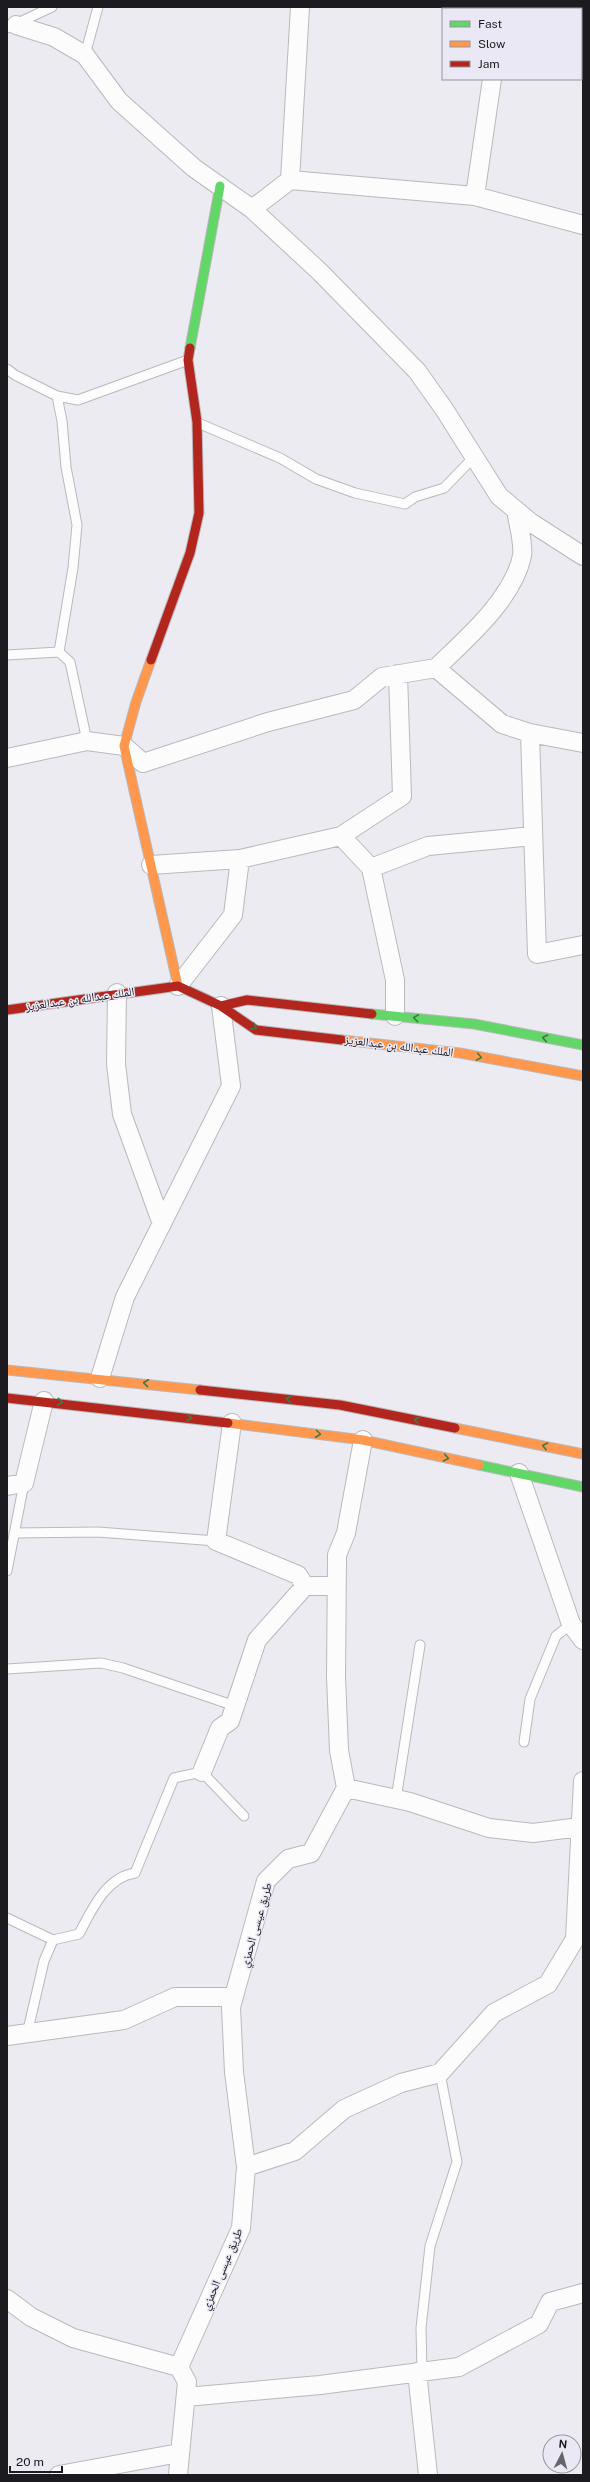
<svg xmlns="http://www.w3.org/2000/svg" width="590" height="2482" font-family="'Public Sans','Noto Naskh Arabic',sans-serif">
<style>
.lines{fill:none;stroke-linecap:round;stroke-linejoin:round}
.lane-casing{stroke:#b9b9bd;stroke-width:11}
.street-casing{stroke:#b9b9bd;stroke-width:20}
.fast-casing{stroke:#b9b9bd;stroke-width:11}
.slow-casing{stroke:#b9b9bd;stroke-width:11}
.jam-casing{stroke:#b9b9bd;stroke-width:11}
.lane{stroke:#fcfcfd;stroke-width:9}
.street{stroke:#fcfcfd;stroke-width:18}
.fast{stroke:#63d668;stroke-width:9}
.slow{stroke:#ff974d;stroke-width:9}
.jam{stroke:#b3261e;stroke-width:9}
.oneway{stroke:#407944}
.labels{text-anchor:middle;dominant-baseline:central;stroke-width:3;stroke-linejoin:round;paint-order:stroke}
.street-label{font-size:12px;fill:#1c1c20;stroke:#e9e8f4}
</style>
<rect width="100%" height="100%" fill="#ebebf1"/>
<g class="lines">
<defs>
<path id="lane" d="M7,28l45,-21
M85,55l13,-48
M7,369l8,6 42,21 21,4 110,-40
M57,396l5,25 4,46 11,58 -4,43 -14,84 11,10 17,79
M198,423l82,35 36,21 39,14 50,11 10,-7 29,-9 30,-31
M7,655l52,-3
M14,1533l84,-1 118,9
M7,1571l17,-88
M7,1669l94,-6 22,5 112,38
M524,1742l6,-43 26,-63 15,-12
M396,1799l24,-154
M7,1918l46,22 -9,21 -17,73
M53,1940l26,-6c12,-23 27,-57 56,-61l39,-95 28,-6 42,44
M422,2372l-1,-44 9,-82 27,-84 -17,-89"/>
<path id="street" d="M16,25l38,12 31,18 34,46 75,67 58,41 68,63 97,99 27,38 55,87 31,26 53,34
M290,180l10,-173
M475,196l17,-117
M252,209l38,-29 185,16 108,29
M516,510c2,14 8,33 6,46 -9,43 -56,83 -86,112l66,56 28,9 53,10
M530,733l7,221 46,-9
M7,758l80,-17 37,5 19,17 125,-41 86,-22 28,-23 54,-9
M341,836l30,32
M151,865l89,-6
M178,986l55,-71 7,-56 101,-23 61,-40 -4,-122
M117,993l-1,71 6,50 40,110
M395,1016v-36l-24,-112 57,-22 105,-10
M100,1378l25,-81 106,-211 -10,-80
M232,1423l-16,118 82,34 7,11
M519,1473l52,151 12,16
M7,1486l17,-3 20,-82
M202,1772l18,-44 10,-7 27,-81 48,-54h31
M346,1788l-7,-38 -3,-73 1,-122 9,-22 17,-93
M7,2036l117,-16 51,-23h59
M246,2167l-12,-95 -3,-65 35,-126 22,-22 23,-6 35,-65 64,14 79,26 44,5 47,-6
M7,2299l24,18 42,21 106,29 8,15 -9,93
M179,2367l62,-139 5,-61 49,-16 49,-42 57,-26 39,-10 54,-60 54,-29 27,-45 8,-158
M417,2372l11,103
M186,2397l134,-12 139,-18 80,-43 11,-22 33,-9
M59,2475l120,-22"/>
<path id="fast" d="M190,348l30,-162
M372,1014l102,10 109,21
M479,1465l104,22"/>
<path id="slow" d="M581,36h2
M151,660l-15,42 -12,44 54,240
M342,1040l118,13 123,23
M7,1370l193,20
M228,1423l135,17 116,25
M455,1428l128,26"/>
<path id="jam" d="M454,7l9,2
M151,660l39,-107 9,-40 -2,-91 -9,-62 2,-12
M221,1006l26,-6 125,14
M7,1010l171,-24 43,20 35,24 86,10
M200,1390l140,15 115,23
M7,1398l221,25"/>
</defs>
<use href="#lane" class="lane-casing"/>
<use href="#street" class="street-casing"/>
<use href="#fast" class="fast-casing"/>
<use href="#slow" class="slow-casing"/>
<use href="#jam" class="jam-casing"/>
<use href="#lane" class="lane"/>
<use href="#street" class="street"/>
<use href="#fast" class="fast"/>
<use href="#slow" class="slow"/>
<use href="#jam" class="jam"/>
</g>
<defs><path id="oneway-chevron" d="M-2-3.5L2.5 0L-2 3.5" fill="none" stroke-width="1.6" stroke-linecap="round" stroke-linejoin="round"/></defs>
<g class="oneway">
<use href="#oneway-chevron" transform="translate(416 1018) rotate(-174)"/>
<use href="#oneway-chevron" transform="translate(254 1027) rotate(28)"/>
<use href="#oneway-chevron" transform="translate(545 1038) rotate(-169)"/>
<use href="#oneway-chevron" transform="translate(479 1057) rotate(10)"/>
<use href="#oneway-chevron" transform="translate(146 1383) rotate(-174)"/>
<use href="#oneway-chevron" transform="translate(289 1399) rotate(-173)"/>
<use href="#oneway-chevron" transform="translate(60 1402) rotate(6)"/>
<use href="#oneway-chevron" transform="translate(189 1418) rotate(7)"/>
<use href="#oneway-chevron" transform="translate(417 1420) rotate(-168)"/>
<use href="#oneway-chevron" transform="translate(318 1434) rotate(7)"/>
<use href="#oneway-chevron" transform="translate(545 1446) rotate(-168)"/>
<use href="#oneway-chevron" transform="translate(446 1458) rotate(12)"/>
</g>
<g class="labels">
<g class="street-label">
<text transform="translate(80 999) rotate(-8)">الملك عبدالله بن عبدالعزيز</text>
<text transform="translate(399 1046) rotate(7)">الملك عبدالله بن عبدالعزيز</text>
<text transform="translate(256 1925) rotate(-74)">طريق عيسى الحمزي</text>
<text transform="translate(222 2269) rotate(-67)">طريق عيسى الحمزي</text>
</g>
</g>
<rect width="590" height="2482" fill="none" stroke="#1c1c20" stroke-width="16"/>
<rect x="442" y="8" width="140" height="72" fill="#e9e8f4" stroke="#97969f"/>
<rect x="450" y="21" width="20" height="6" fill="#63d668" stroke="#97969f"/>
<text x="478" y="28" font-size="12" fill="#1c1c20">Fast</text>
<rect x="450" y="41" width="20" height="6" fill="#ff974d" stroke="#97969f"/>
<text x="478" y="48" font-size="12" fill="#1c1c20">Slow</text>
<rect x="450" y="61" width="20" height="6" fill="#b3261e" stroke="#97969f"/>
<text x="478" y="68" font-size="12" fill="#1c1c20">Jam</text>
<g transform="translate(562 2454) rotate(6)"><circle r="19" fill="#e9e8f4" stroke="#97969f"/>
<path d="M0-3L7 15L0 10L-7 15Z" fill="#646469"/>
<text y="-6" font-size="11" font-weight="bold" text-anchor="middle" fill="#1c1c20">N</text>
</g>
<path d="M10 2466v6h52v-6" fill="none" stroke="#1c1c20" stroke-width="2"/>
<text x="16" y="2466" font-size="12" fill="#1c1c20" stroke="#e9e8f4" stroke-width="3" paint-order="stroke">20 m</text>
</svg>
